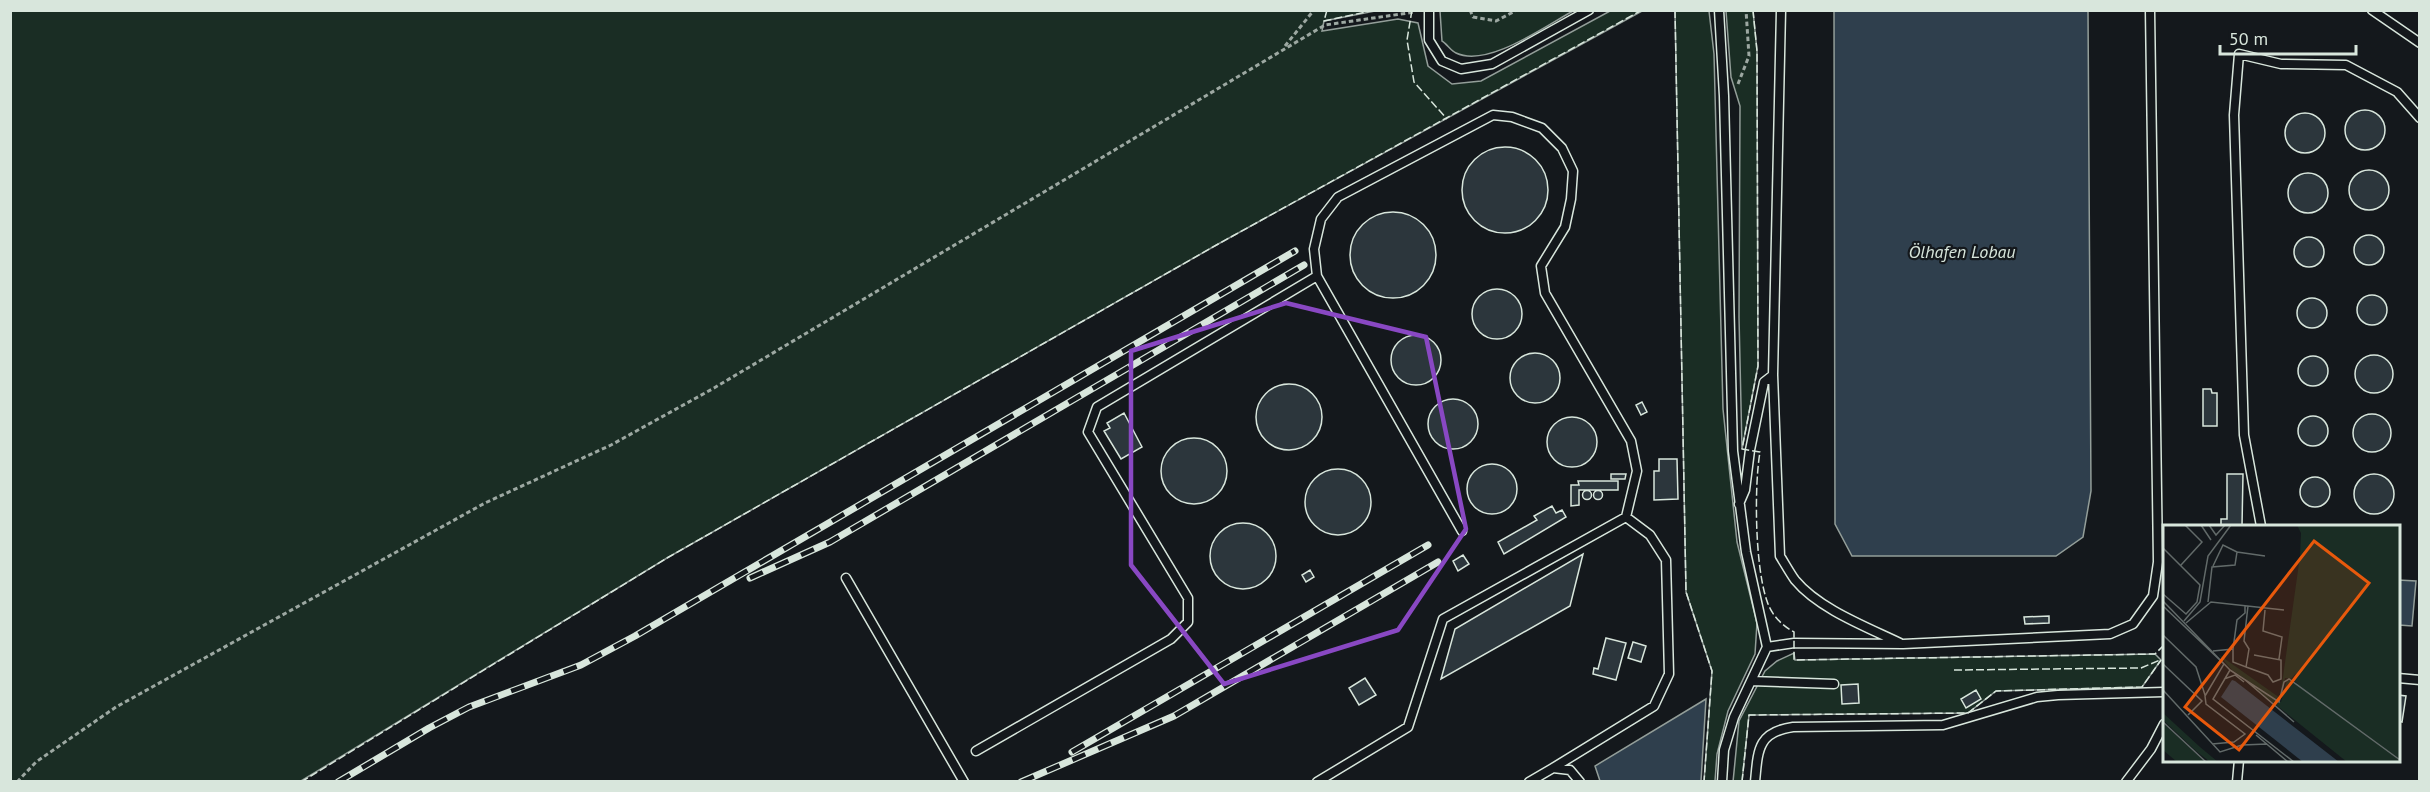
<svg xmlns="http://www.w3.org/2000/svg" width="2430" height="792" font-family="'PT Sans',sans-serif">
<style>
.green{fill:#1a2d24;stroke:#939e99;stroke-width:1.5}
.water{fill:#2f3f4d;stroke:#939e99;stroke-width:1.5}
.building{fill:#2c363c;stroke:#d8e6dc;stroke-width:1.5}
.lines{fill:none;stroke-linecap:round;stroke-linejoin:round}
.lane-casing{stroke:#d8e6dc;stroke-width:11}
.path{stroke:#9da8a2;stroke-width:3;stroke-dasharray:4.5 3;stroke-linecap:butt}
.lane{stroke:#14181c;stroke-width:8}
.rail-casing{stroke:#d8e6dc;stroke-width:7}
.rail{stroke:#14181c;stroke-width:4.5;stroke-dasharray:14;stroke-linecap:butt}
.fence{stroke:#d8e6dc;stroke-width:1.5;stroke-dasharray:8 3;stroke-linecap:butt}
.marked{fill:none;stroke:#8948c3;stroke-width:4.5;stroke-linejoin:round}
.labels{text-anchor:middle;dominant-baseline:central;stroke-width:4.5;stroke-linejoin:round;paint-order:stroke}
.water-label{font-size:18px;font-style:italic;fill:#d8e6dc;stroke:#14181c}
.inset-road{fill:none;stroke:#626a69;stroke-width:1.5}
.view{fill:#e8590c;fill-opacity:0.15;stroke:#e8590c;stroke-width:3}
.inset-edge{fill:none;stroke:#d8e6dc;stroke-width:3}
</style>
<rect width="100%" height="100%" fill="#14181c"/>
<path class="green" d="M10,11h1365l-51,10 -2,10 76,-12 20,4 10,43 24,18 29,-3 129,-70h32l-422,232 -553,315 -366,223h-290z
M1440,11v-1l133,1c-28,15 -85,57 -117,42 -5,-2 -9,-9 -14,-12z
M1675,11h34l5,43 9,355 14,133 20,81 -2,31 -27,57 -11,43 -2,27h-11l8,-110 -26,-79z
M1726,11h27l4,40 1,315 -16,83 -3,-132 1,-211 -9,-29z
M1794,653l1,7 360,-6 6,6 -19,27 -146,4 -28,22 -219,2 -7,66 -9,1 6,-61 26,-50 12,-10z"/>
<path class="water" d="M1834,11h254l3,480 -8,46 -27,19h-204l-17,-32z
M2398,580l18,1 -4,45 -13,-1z
M1706,699l-5,82h-101l-5,-15z"/>
<path class="building" d="M2345 130a20 20 0 1 1 40 0a20 20 0 1 1-40 0Z
M2285 133a20 20 0 1 1 40 0a20 20 0 1 1-40 0Z
M1462 190a43 43 0 1 1 86 0a43 43 0 1 1-86 0Z
M2349 190a20 20 0 1 1 40 0a20 20 0 1 1-40 0Z
M2288 193a20 20 0 1 1 40 0a20 20 0 1 1-40 0Z
M1350 255a43 43 0 1 1 86 0a43 43 0 1 1-86 0Z
M2354 250a15 15 0 1 1 30 0a15 15 0 1 1-30 0Z
M2294 252a15 15 0 1 1 30 0a15 15 0 1 1-30 0Z
M1472 314a25 25 0 1 1 50 0a25 25 0 1 1-50 0Z
M2357 310a15 15 0 1 1 30 0a15 15 0 1 1-30 0Z
M2297 313a15 15 0 1 1 30 0a15 15 0 1 1-30 0Z
M1391 360a25 25 0 1 1 50 0a25 25 0 1 1-50 0Z
M1510 378a25 25 0 1 1 50 0a25 25 0 1 1-50 0Z
M2355 374a19 19 0 1 1 38 0a19 19 0 1 1-38 0Z
M2298 371a15 15 0 1 1 30 0a15 15 0 1 1-30 0Z
M1256 417a33 33 0 1 1 66 0a33 33 0 1 1-66 0Z
M2203,389h8l1,4h5v33h-14z
M1428 424a25 25 0 1 1 50 0a25 25 0 1 1-50 0Z
M1642,402l5,10 -6,3 -5,-10z
M1124,413l18,34 -21,12 -17,-28 6,-3 -3,-5z
M2353 433a19 19 0 1 1 38 0a19 19 0 1 1-38 0Z
M2298 431a15 15 0 1 1 30 0a15 15 0 1 1-30 0Z
M1547 442a25 25 0 1 1 50 0a25 25 0 1 1-50 0Z
M1161 471a33 33 0 1 1 66 0a33 33 0 1 1-66 0Z
M1659,459h18l1,40 -24,1v-29h5z
M1467 489a25 25 0 1 1 50 0a25 25 0 1 1-50 0Z
M1305 502a33 33 0 1 1 66 0a33 33 0 1 1-66 0Z
M2354 494a20 20 0 1 1 40 0a20 20 0 1 1-40 0Z
M1611,474h15l-1,5h-14z
M2227,474h16l-1,52h-21v-7h6z
M2300 492a15 15 0 1 1 30 0a15 15 0 1 1-30 0Z
M1578,481h40v9h-39v15l-8,1v-21h8z
M1593.5 495a4.5 4.5 0 1 1 9 0a4.5 4.5 0 1 1-9 0Z
M1582.5 495a4.5 4.5 0 1 1 9 0a4.5 4.5 0 1 1-9 0Z
M1552,506l4,7 6,-3 4,7 -62,37 -6,-12 39,-22 -3,-4z
M1210 556a33 33 0 1 1 66 0a33 33 0 1 1-66 0Z
M1583,554l-13,52 -129,73 14,-50z
M1463,555l6,9 -11,7 -5,-10z
M1310,570l4,7 -8,5 -4,-7z
M2049,616v7l-24,1 -1,-7z
M1606,638l20,5 -10,37 -23,-6 1,-6 4,1z
M1633,642l13,4 -5,16 -13,-4z
M1365,678l11,17 -17,10 -10,-17z
M1858,684l1,19 -17,1 -1,-19z
M1976,690l5,9 -15,9 -5,-9z
M2398,695l8,1 -4,26 -4,-1z"/>
<g class="lines">
<defs>
<path id="lane" d="M1429,10v30l13,21 19,8 31,-5 97,-54
M1719,10l5,86 9,355 13,101 21,95
M2372,10l48,33
M1773,375l7,181c5,8 10,17 15,24 24,29 72,47 105,63
M1739,504l6,-14 5,-40 14,-68 9,-7 8,-365
M2261,526l-17,-91 -10,-320 5,-61 42,10 65,1 51,27 23,26
M1462,531l-145,-255 -3,-27 7,-30 17,-22 155,-82 19,2 30,11 20,20 11,23 -2,28 -6,28 -24,39 4,27 86,148 6,30 -11,46
M846,578l118,204
M1767,647l27,-4 109,1 207,-10 23,-10 20,-28 5,-34 -8,-552
M2398,678l22,2
M1751,681l83,3
M976,751l195,-112 17,-17v-24l-100,-166 9,-25 220,-131
M1317,782l91,-55 35,-108 183,-102 24,18 16,25 3,114 -15,32 -101,62
M1529,782l24,-14 17,2 10,12
M1722,782l2,-32 10,-33 33,-70
M1755,782c3,-31 2,-50 38,-55l150,-2 94,-28 21,-2 106,-3
M2126,782l25,-33 13,-25
M2237,782l2,-22"/>
</defs>
<use href="#lane" class="lane-casing"/>
<path class="path" d="M1470,10l3,7 23,4 21,-11
M1285,46l29,-36
M1738,84l11,-28 -3,-46
M17,782l19,-20 80,-55 369,-204 126,-58 103,-57 611,-363 90,-13"/>
<use href="#lane" class="lane"/>
<defs>
<path id="rail" d="M750,578l80,-36 474,-277
M1072,752l356,-207
M338,782l91,-54 40,-21 112,-42 54,-29 660,-385
M1021,782l153,-66 264,-154"/>
</defs>
<use href="#rail" class="rail-casing"/>
<use href="#rail" class="rail"/>
<path class="fence" d="M1327,10l-3,11 51,-11
M1412,10l-5,30 7,42 33,37
M1675,10l11,582 26,79 -8,111
M1753,10l4,41 1,315 -16,83 18,3c-6,35 -5,115 7,149 4,13 14,24 27,31v28l361,-6 9,-9
M1954,670l187,-2 19,-8
M301,782l366,-224 553,-315 422,-233
M1742,782l7,-67 219,-2 28,-22 146,-4 19,-27"/>
</g>
<path class="marked" d="M1286,303l140,34 40,192 -68,101 -174,54 -93,-119v-214z"/>
<g class="labels">
<g class="water-label">
<text x="1962" y="251">Ölhafen Lobau</text>
</g>
</g>
<g transform="translate(2163 525)">
<rect width="237" height="237" fill="#14181c"/>
<path d="M134,0h103v237h-53l-97,-78 31,18 6,-22 11,4 -5,-4 3,-7 -5,6 -6,-1 -4,21 -4,1 -45,-30 -14,-16 62,44 20,-142 1,-23zM0,188l37,34 18,15h-8l-14,-11 -33,-31zM0,198l42,39h-28l-14,-12z" fill="#1a2d24"/>
<path d="M69,155l3,1 104,81h-36l-82,-65z" fill="#2f3f4d"/>
<path class="inset-road" d="M38,0l10,15M46,0l7,10 9,-10M0,23l37,37 -3,17 -11,12 -23,-20M74,27l28,4M18,40l21,-23 -17,-17M0,76l67,69M45,77l4,-35 23,-2 2,-13 -14,-7 -10,21M0,81l61,58 -19,32 1,8 39,30 -11,8 -22,2M102,85l-2,21 19,6 -3,22M21,96l16,-19 8,-46 23,-31M23,98l25,-21 73,8M0,110l33,32 9,28M70,124v13l13,5 3,-18 -5,-8 4,-35M50,126l20,-2 4,-29 8,-7v-7M0,139l39,37 -14,14M83,142l22,8 5,7 8,-3v-19l-27,-5M67,145l49,32 5,-20 5,-3 111,81M67,145l-17,29 81,63M61,154l11,-4 9,7M81,154l50,43M0,165l57,62 22,-7 25,-1M0,197l43,40M93,210l32,27"/>
<path class="view" d="M151,16l55,42 -130,167 -54,-43z"/>
<rect width="237" height="237" class="inset-edge"/>
</g>
<rect width="2430" height="792" fill="none" stroke="#d8e6dc" stroke-width="24"/>
<path d="M2220 45v9h136v-9" fill="none" stroke="#d8e6dc" stroke-width="3"/>
<text x="2229" y="45" font-size="18" fill="#d8e6dc" stroke="#14181c" stroke-width="4.5" paint-order="stroke">50 m</text>
</svg>
